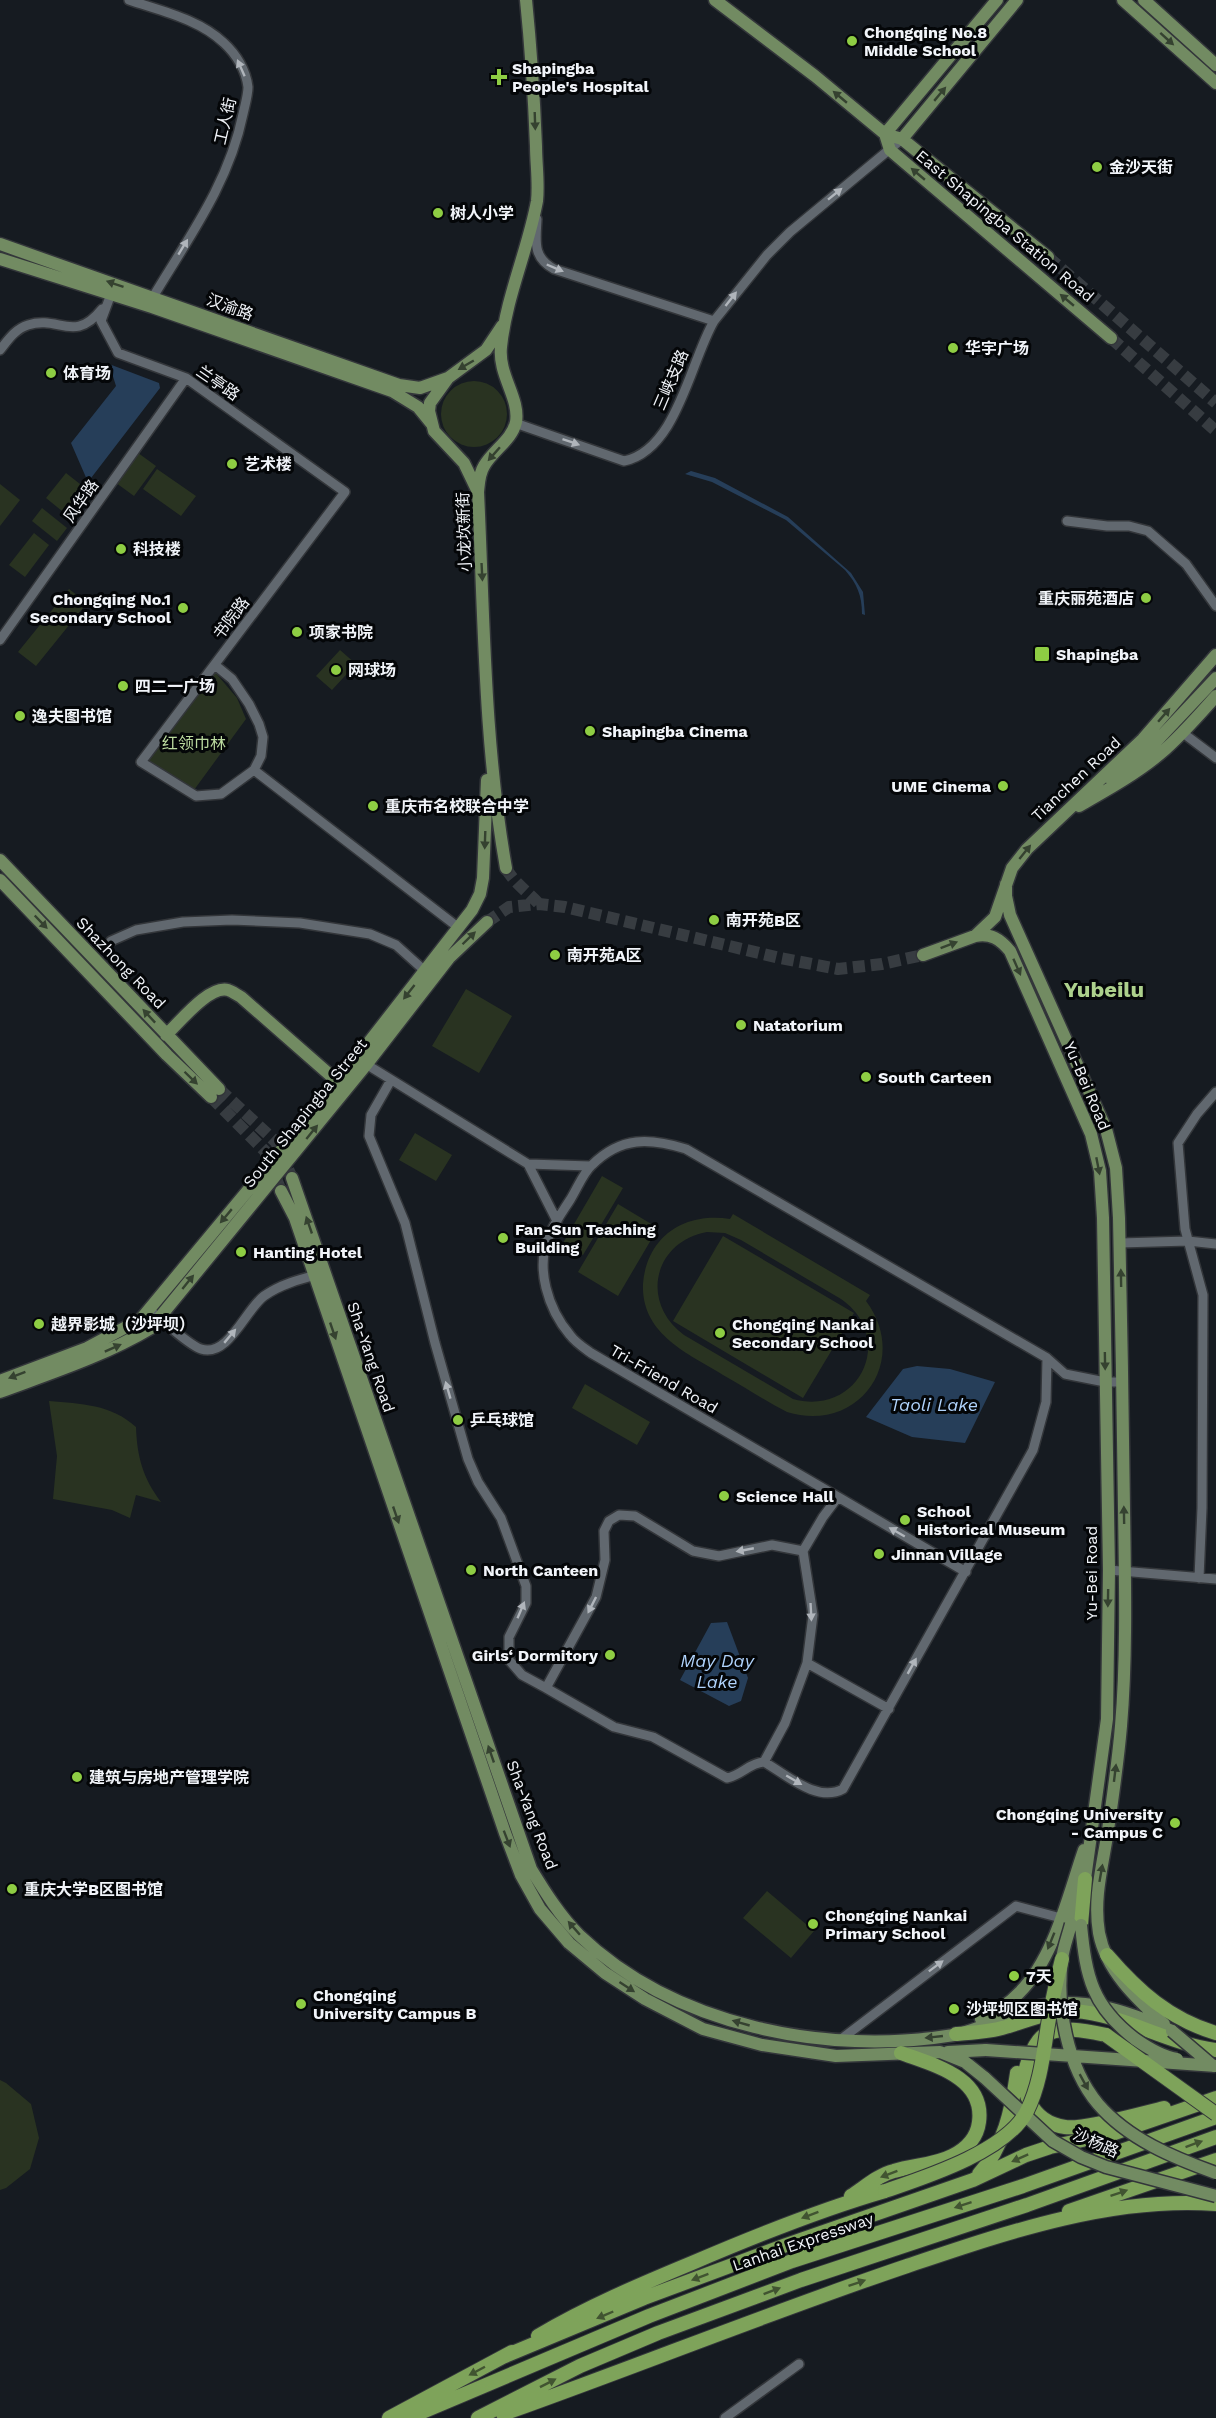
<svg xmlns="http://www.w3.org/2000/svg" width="1216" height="2418" font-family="'Work Sans','Noto Sans SC',sans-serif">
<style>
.green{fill:#293321;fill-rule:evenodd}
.water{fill:#263e59}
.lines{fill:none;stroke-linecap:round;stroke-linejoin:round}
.major-tunnel{stroke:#373c41;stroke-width:12;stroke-dasharray:12 6;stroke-linecap:butt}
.minor-casing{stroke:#33363a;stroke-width:12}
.major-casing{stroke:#33363a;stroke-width:15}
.highway-casing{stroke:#33363a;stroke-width:16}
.minor{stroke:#61686f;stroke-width:9}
.major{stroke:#728b62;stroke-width:12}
.highway{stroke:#7ea35a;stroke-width:14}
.major-bridge-casing{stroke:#33363a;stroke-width:15;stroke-linecap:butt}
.highway-bridge-casing{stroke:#33363a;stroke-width:16;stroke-linecap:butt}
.major-bridge{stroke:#728b62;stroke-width:12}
.highway-bridge{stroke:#7ea35a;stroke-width:14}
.oneway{fill:#354230}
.oneway2{fill:#b0b5bb}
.oneway3{fill:#415431}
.poi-dot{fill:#8ecd43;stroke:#040608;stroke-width:2}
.labels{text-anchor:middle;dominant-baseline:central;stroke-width:6;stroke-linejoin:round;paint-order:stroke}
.poi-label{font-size:16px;font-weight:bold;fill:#f1f4f9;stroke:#040608;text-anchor:start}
.street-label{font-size:16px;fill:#f1f4f9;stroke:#040608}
.park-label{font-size:16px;fill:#bbda9f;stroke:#040608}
.water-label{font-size:18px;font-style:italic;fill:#b0d3fc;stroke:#040608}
.district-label{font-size:22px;font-weight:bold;fill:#add18c;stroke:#040608}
</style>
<rect width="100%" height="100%" fill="#161b21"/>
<path class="green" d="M441 414a33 33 0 1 1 66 0a33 33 0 1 1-66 0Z
M134,450l22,16 -22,30 -22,-16z
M157,469l39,27 -15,20 -38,-27z
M66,473l28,22 -21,25 -27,-22z
M0,484l20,16 -20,26z
M42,508l25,20 -10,13 -25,-20z
M34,533l15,12 -24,32 -16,-12z
M69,589l18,14 -51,63 -18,-14z
M340,650l16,14 -24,26 -16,-14z
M214,671l23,27 9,21 -52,71 -48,-28z
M466,989l46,27 -33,57 -47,-27z
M415,1133l37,22 -16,26 -37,-21z
M602,1176l21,12 -40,67 -20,-12z
M618,1204l40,24 -40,68 -40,-24z
M733,1214l137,81 -4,6c45,60 -8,133 -79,111 -22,-11 -42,-25 -64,-37 -36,-22 -82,-41 -80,-91 1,-15 6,-30 16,-42 18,-21 44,-27 71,-23zM707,1232l18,1 16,7 100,59c56,39 18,118 -48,100l-109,-64c-44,-32 -31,-93 23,-103z
M723,1236l131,77 -51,85 -130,-77z
M585,1384l65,38 -13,23 -65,-37z
M49,1401c32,3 62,3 87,26 1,30 7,51 25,75l-25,-7 -6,23 -18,-8 -59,-11 4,-43z
M767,1891l47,40 -23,27 -48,-40z
M0,2080l6,3 25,21 8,34 -9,31 -24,19 -6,2z"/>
<path class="water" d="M109,364l50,19 1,5 -72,94 -17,-39 45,-57z
M691,471l24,7 73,39 63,56 12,19 2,23 -3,-1c0,-19 -5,-30 -17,-44l-59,-50 -74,-38 -27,-8z
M917,1366l33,3 45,13 -30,61 -53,-6 -46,-20 37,-48z
M727,1622l21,56 -7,23 -12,5 -49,-26 31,-57z"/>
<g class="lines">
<path class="major-tunnel" d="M1048,257l168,146
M1111,338l105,93
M506,868c7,14 22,24 33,36
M487,922l22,-15 30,-3 26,3 215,51 58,11 44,-5 41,-9
M219,1089l57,53 16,36
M211,1097l54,54 16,40"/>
<defs>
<path id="minor" d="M129,0c32,11 70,19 95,43 12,11 22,27 24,44 0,8 -3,18 -5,27 -14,69 -54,123 -90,183
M537,219c-1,22 -5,38 17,50l160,52 53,-66 23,-23 112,-93
M111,294l-10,27 17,32 68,25 159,114 -204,270 55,34 25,-2 33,-24 7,-14 2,-19 -4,-13 -10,-20 -17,-25 -17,-14
M0,350c8,-10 15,-21 28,-25 31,-10 46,19 74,-16
M515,423l109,38c53,-11 66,-99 90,-140
M1067,521l40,5h22l19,5 38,33 30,42
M0,640l186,-262
M1183,733l33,25
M254,770l205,158
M111,941l25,-11 47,-8 49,-2 68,3 70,11 26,11 29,26
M361,1061l167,103 62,2
M391,1080l-20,35 -2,21 36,87 30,120 33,116 10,23 23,36 25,68v17l-17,34v23l13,15 24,13 50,-91 9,-37 -1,-29 5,-10 10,-6 16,1 58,35 26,5 53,-11 31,6
M528,1164l29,57
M1120,1243l68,-2 28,3
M149,1310c13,9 39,35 52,39 27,9 45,-40 63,-53 17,-12 37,-17 56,-22
M838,1497l-247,-144c-7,-5 -16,-11 -21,-18 -22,-26 -35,-67 -21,-99 5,-13 14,-25 21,-36 7,-11 13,-27 22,-35 29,-29 58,-27 94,-16l361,209 18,16 40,8h18
M1109,1570l107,9
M966,1572l-128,-75 -15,20 -20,34 10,64 -6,48 -22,60 -21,39c23,13 53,41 79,27l190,-339 13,-48 1,-44
M1199,1578l3,-70 1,-213 -18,-66 -7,-86 19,-29 19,-22
M807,1663l82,46
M546,1688l68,39 39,10 74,41c15,-3 22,-15 37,-16
M840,2040l176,-134 45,12
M725,2418l74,-54"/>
<path id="major" d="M715,0l100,76 70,58 17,5 146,118
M1123,0l93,83
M1144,0l72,65
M885,134l5,16 221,188
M885,134l112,-134
M902,139l115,-139
M0,244l399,141 21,3 28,-10
M0,259l152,48 240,84 26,16 13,16
M477,490l-13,-27 -30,-32 -5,-20 1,-8 18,-25 38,-28 16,-24
M1111,779l40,-32 65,-69
M1079,806c28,-16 57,-32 82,-53 20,-17 37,-37 55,-57
M0,860l219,229
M506,868c-22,-124 -22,-251 -28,-376 1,-9 1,-18 6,-26 9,-16 28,-26 32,-44 4,-24 -18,-47 -15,-75 5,-50 27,-97 36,-146 2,-18 -1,-38 -1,-55 -2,-49 -5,-97 -10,-146
M0,880l167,175 44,42
M1006,884v12l4,19 96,214 10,39 3,50c2,97 4,193 5,290 1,71 3,148 -3,218 -3,35 -8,70 -13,104 -5,34 -15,68 -9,103 7,38 39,67 65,91
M975,936l20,-19 17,-49 15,-19 116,-110 73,-84
M923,955l52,-19c16,-3 25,3 35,15l81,183 9,37 3,47 6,352 -2,149 -22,160 -14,45
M166,1035c14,-13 43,-50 62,-45 4,1 9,5 13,7l97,85
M292,1178l239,691c14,23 29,47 48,66 95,91 248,121 375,100 26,-5 51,-20 77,-27 48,-14 97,3 141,23
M281,1191l14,27 210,615 16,42 19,34 29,34 36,30 40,26 58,30 59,16 74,11 104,-4 25,10 20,16
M0,1381l87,-33 54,-29 197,-237 134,-172 8,-16 3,-16 4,-98
M0,1392c51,-19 104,-36 151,-64l215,-263 83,-107 38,-36
M981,2019c13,-7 27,-14 38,-26 35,-34 49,-97 65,-143
M948,2052l38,-2"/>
<path id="highway" d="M1081,1925l4,-46
M1107,1955c31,36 62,64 109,78
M956,2034c15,-1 31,-2 46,-6 22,-6 48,-18 72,-17 49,3 93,33 142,39
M1106,2035c-19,-4 -45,-10 -63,1 -7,5 -11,15 -14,23 -12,30 2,63 36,68 18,3 78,-14 99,-19
M979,2174c25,-27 33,-65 38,-101
M851,2196c14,-9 27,-21 43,-25 19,-6 41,-6 58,-15 14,-7 25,-18 27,-34 6,-45 -46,-57 -78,-69
M1069,2211l147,-51
M538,2336c49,-29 101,-51 154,-73 63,-27 127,-53 193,-72
M505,2356l139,-58 142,-53 187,-65 53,-25 24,-8 65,-14 101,-35
M503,2414c135,-48 268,-102 404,-148 98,-33 204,-70 309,-62
M389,2418l123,-66
M408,2418l241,-102 143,-55 231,-75 193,-69
M478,2418l102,-52 78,-33 143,-53 226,-75 189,-68"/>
</defs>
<use href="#minor" class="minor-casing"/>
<use href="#major" class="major-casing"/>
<use href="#highway" class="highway-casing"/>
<use href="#minor" class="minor"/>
<use href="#major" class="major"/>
<use href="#highway" class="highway"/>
<defs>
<path id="major-bridge" d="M1071,1924c-3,12 -8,24 -9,36 -6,46 5,107 36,144 30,35 76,54 118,69
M1081,1925c5,52 11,81 54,114 13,9 27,18 42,20
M1172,2031l41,35
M986,2050l230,16
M985,2078l68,63 28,16 25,10 110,29"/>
<path id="highway-bridge" d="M1106,2035l110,79
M885,2191c41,-14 122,-40 142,-80 16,-32 17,-69 24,-103 3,-17 7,-33 11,-49"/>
</defs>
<use href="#major-bridge" class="major-bridge-casing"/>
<use href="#highway-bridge" class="highway-bridge-casing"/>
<use href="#major-bridge" class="major-bridge"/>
<use href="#highway-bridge" class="highway-bridge"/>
</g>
<defs><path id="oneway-solid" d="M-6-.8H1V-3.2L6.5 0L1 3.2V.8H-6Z" transform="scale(1.5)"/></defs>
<g class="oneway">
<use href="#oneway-solid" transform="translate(1167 39) rotate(42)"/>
<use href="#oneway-solid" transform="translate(940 94) rotate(-50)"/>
<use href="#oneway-solid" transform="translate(840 97) rotate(-140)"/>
<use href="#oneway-solid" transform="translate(535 121) rotate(88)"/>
<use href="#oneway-solid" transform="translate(918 174) rotate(-140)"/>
<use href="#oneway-solid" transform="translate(115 284) rotate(-161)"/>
<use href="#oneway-solid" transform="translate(1067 300) rotate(-140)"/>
<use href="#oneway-solid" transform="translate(466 365) rotate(150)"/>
<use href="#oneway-solid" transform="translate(494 454) rotate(131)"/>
<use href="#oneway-solid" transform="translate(482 572) rotate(87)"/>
<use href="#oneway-solid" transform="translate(1164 715) rotate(-49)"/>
<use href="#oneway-solid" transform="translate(485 840) rotate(92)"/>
<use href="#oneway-solid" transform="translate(1025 852) rotate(-51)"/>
<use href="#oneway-solid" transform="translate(41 922) rotate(46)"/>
<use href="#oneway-solid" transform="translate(469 938) rotate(-44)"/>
<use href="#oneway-solid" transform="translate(949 945) rotate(-21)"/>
<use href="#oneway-solid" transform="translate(1017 967) rotate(66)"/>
<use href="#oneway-solid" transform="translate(409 992) rotate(128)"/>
<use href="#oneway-solid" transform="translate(149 1016) rotate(-133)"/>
<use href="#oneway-solid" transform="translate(191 1078) rotate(44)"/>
<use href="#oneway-solid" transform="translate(312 1132) rotate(-51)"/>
<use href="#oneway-solid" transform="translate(1098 1166) rotate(79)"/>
<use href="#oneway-solid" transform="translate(226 1216) rotate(130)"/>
<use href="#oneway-solid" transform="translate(309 1225) rotate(-109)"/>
<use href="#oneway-solid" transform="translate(1121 1278) rotate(-91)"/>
<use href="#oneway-solid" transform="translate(188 1282) rotate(-51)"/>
<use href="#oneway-solid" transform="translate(333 1331) rotate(71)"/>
<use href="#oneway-solid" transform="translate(113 1348) rotate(-24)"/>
<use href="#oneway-solid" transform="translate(1105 1361) rotate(89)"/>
<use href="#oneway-solid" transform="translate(17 1375) rotate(159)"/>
<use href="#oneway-solid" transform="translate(396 1515) rotate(71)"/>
<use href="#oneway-solid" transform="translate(1124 1515) rotate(-91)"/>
<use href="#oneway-solid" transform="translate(1108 1598) rotate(91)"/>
<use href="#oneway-solid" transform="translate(491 1754) rotate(-109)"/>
<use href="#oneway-solid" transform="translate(1115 1773) rotate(-83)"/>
<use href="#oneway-solid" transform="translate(507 1839) rotate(69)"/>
<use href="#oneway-solid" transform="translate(1101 1873) rotate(-80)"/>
<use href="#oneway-solid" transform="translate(574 1928) rotate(-131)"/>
<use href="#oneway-solid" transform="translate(1051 1941) rotate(112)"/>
<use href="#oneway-solid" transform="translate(627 1987) rotate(33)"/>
<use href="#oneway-solid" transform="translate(741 2023) rotate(-164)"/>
<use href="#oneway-solid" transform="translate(934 2037) rotate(174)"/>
<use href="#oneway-solid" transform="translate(1084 2082) rotate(61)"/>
</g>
<g class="oneway2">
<use href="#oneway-solid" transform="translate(241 68) rotate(-114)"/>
<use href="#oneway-solid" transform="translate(835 194) rotate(-39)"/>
<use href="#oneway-solid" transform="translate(183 247) rotate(-59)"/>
<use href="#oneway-solid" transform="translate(555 268) rotate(23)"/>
<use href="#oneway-solid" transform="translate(731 299) rotate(-52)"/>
<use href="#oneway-solid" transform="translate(571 442) rotate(19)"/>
<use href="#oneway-solid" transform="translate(230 1336) rotate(-50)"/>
<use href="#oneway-solid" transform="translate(448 1390) rotate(-106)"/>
<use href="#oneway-solid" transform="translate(897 1532) rotate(-150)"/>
<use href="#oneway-solid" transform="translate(745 1550) rotate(169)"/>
<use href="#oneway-solid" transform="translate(592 1605) rotate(117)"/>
<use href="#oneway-solid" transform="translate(521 1610) rotate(-67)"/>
<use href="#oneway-solid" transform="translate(811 1612) rotate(87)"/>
<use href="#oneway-solid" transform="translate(912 1666) rotate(-61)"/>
<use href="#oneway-solid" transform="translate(794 1780) rotate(30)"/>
<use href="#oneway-solid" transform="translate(936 1966) rotate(-37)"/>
</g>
<g class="oneway3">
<use href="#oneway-solid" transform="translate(1194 2144) rotate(-20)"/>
<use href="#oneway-solid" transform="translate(1020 2158) rotate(156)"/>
<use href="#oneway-solid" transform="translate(889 2174) rotate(159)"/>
<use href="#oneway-solid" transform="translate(1119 2193) rotate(-19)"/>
<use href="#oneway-solid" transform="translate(963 2205) rotate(162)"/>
<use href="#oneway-solid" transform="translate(810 2215) rotate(159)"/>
<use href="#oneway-solid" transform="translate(700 2277) rotate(159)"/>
<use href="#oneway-solid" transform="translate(857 2283) rotate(-19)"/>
<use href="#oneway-solid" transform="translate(772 2291) rotate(-21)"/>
<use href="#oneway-solid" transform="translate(605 2315) rotate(157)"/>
<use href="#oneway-solid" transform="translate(477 2371) rotate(152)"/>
<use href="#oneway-solid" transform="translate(548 2383) rotate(-27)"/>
</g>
<g class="poi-dot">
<circle cx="852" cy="41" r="6"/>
<path d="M496 68h6v6h6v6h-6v6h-6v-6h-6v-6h6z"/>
<circle cx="1097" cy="167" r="6"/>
<circle cx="438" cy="213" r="6"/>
<circle cx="953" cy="348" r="6"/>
<circle cx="51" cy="373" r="6"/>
<circle cx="232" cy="464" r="6"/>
<circle cx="121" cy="549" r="6"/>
<circle cx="1146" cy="598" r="6"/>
<circle cx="183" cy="608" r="6"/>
<circle cx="297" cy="632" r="6"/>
<rect x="1034" y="646" width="16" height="16" rx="3"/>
<circle cx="336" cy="670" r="6"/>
<circle cx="123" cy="686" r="6"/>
<circle cx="20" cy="716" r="6"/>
<circle cx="590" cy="731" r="6"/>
<circle cx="1003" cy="786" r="6"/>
<circle cx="373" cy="806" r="6"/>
<circle cx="714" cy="920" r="6"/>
<circle cx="555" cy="955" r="6"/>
<circle cx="741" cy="1025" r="6"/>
<circle cx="866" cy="1077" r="6"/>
<circle cx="503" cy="1238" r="6"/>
<circle cx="241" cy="1252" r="6"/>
<circle cx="39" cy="1324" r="6"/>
<circle cx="720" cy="1333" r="6"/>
<circle cx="458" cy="1420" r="6"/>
<circle cx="724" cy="1496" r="6"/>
<circle cx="905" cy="1520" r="6"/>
<circle cx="879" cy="1554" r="6"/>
<circle cx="471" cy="1570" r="6"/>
<circle cx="610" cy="1655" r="6"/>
<circle cx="77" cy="1777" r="6"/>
<circle cx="1175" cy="1823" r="6"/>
<circle cx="12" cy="1889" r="6"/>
<circle cx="813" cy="1924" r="6"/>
<circle cx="1014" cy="1976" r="6"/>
<circle cx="301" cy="2004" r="6"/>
<circle cx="954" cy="2009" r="6"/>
</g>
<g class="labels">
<g class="poi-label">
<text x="864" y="32">Chongqing No.8<tspan x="864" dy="18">Middle School</tspan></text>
<text x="512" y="68">Shapingba<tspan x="512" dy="18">People's Hospital</tspan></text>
<text x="1109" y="167">金沙天街</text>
<text x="450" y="213">树人小学</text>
<text x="965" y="348">华宇广场</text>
<text x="63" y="373">体育场</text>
<text x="244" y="464">艺术楼</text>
<text x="133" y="549">科技楼</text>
<text x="1134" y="598" text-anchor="end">重庆丽苑酒店</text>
<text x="171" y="599" text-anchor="end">Chongqing No.1<tspan x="171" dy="18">Secondary School</tspan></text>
<text x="309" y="632">项家书院</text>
<text x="1056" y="654">Shapingba</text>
<text x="348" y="670">网球场</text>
<text x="135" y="686">四二一广场</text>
<text x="32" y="716">逸夫图书馆</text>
<text x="602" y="731">Shapingba Cinema</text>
<text x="991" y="786" text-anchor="end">UME Cinema</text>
<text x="385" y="806">重庆市名校联合中学</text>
<text x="726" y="920">南开苑B区</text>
<text x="567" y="955">南开苑A区</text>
<text x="753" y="1025">Natatorium</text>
<text x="878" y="1077">South Carteen</text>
<text x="515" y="1229">Fan-Sun Teaching<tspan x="515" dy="18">Building</tspan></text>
<text x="253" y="1252">Hanting Hotel</text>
<text x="51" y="1324">越界影城（沙坪坝）</text>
<text x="732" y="1324">Chongqing Nankai<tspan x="732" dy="18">Secondary School</tspan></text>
<text x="470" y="1420">乒乓球馆</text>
<text x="736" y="1496">Science Hall</text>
<text x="917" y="1511">School<tspan x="917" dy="18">Historical Museum</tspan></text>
<text x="891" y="1554">Jinnan Village</text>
<text x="483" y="1570">North Canteen</text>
<text x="598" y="1655" text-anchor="end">Girls‘ Dormitory</text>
<text x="89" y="1777">建筑与房地产管理学院</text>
<text x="1163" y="1814" text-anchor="end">Chongqing University<tspan x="1163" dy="18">- Campus C</tspan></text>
<text x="24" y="1889">重庆大学B区图书馆</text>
<text x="825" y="1915">Chongqing Nankai<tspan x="825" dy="18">Primary School</tspan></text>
<text x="1026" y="1976">7天</text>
<text x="313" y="1995">Chongqing<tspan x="313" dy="18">University Campus B</tspan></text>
<text x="966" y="2009">沙坪坝区图书馆</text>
</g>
<g class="street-label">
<text transform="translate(225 121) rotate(-77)">工人街</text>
<text transform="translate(1005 226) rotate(40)">East Shapingba Station Road</text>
<text transform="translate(230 307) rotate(20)">汉渝路</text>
<text transform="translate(671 380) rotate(-67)">三峡支路</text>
<text transform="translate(218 383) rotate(35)">兰亭路</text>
<text transform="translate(81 501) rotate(-55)">风华路</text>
<text transform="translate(464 532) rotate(-92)">小龙坎新街</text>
<text transform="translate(231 618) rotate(-53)">书院路</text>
<text transform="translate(1076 779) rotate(-43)">Tianchen Road</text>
<text transform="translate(121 963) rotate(46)">Shazhong Road</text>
<text transform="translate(1087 1086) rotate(67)">Yu-Bei Road</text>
<text transform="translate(305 1113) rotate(-51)">South Shapingba Street</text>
<text transform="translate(371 1357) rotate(71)">Sha-Yang Road</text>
<text transform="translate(664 1379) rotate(30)">Tri-Friend Road</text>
<text transform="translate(1091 1573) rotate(-90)">Yu-Bei Road</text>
<text transform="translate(532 1815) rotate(69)">Sha-Yang Road</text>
<text transform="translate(1096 2143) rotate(24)">沙杨路</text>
<text transform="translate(803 2242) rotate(-19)">Lanhai Expressway</text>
</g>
<g class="park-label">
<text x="194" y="743">红领巾林</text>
</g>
<g class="water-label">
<text x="934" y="1404">Taoli Lake</text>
<text x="717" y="1660">May Day<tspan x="717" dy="21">Lake</tspan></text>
</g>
<g class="district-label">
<text x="1104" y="989">Yubeilu</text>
</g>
</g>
</svg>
